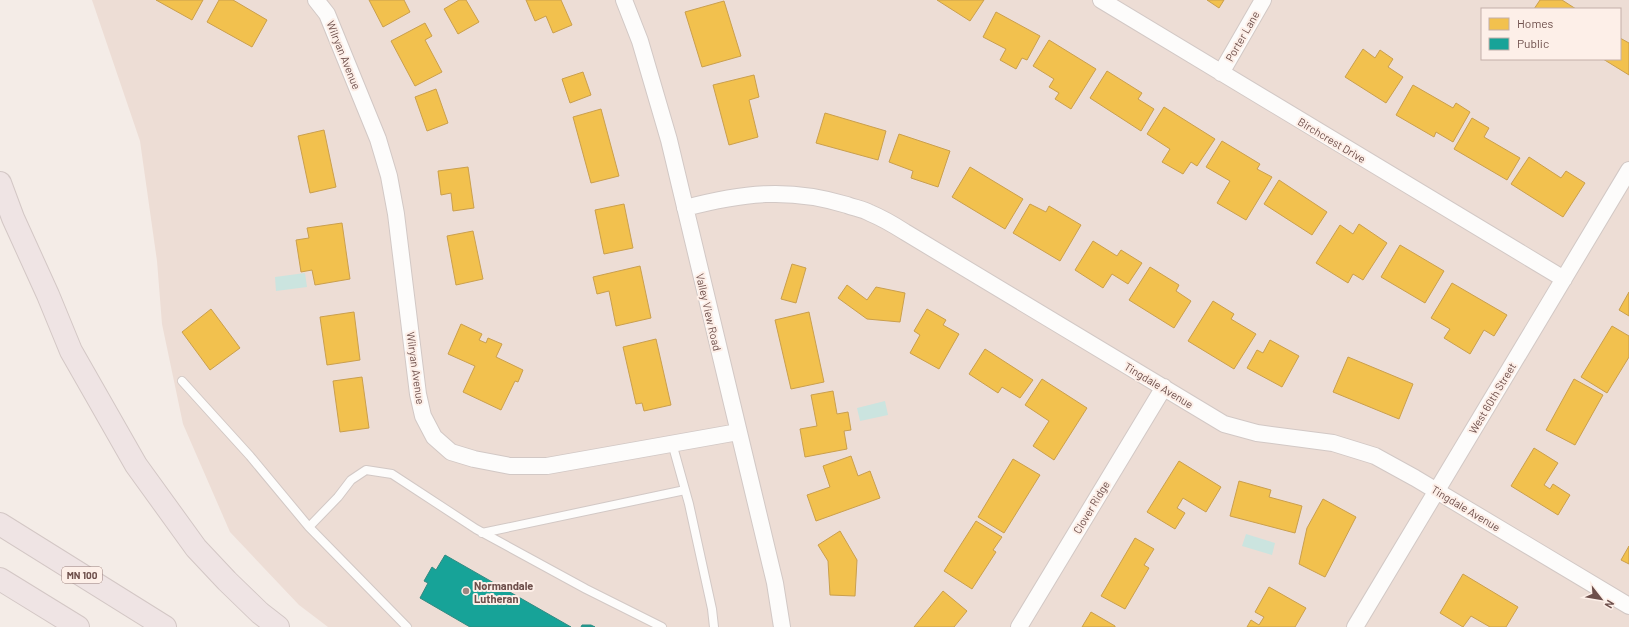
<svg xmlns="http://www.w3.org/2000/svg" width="1629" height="627" font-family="Barlow,sans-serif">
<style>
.residential{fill:#edddd5;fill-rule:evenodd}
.water{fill:#cbe4df}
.homes{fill:#f2c14e;stroke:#ca9f4d}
.public{fill:#17a398;stroke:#318a81}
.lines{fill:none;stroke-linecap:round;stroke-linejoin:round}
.lane-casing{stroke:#d2c8c5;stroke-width:10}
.street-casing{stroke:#d2c8c5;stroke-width:18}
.highway-casing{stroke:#d3c7c5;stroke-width:24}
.lane{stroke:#fdfcfb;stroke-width:8}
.street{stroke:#fdfcfb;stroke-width:16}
.highway{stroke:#efe4e4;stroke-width:22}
.poi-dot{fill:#9d8682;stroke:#fdefe8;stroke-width:1.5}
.labels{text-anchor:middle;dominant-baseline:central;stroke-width:4;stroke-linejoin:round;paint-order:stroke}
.shield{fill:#fdefe8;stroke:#997f7a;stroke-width:1}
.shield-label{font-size:10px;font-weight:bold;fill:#6e4f4b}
.street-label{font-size:11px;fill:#6e4f4b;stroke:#fdefe8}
.poi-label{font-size:11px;font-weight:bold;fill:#6e4f4b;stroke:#fdefe8;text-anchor:start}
</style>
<rect width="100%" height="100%" fill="#f4ece7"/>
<path class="residential" d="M92,0h1537v627h-1301l-29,-22 -69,-73 -47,-108 -21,-100 -5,-63 -17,-120zM1482,9h138v50h-138z"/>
<path class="water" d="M305,273l2,14 -31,4 -1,-14z
M885,401l3,14 -28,6 -3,-13z
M1246,534l29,9 -3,12 -30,-9z"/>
<path class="homes" d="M156,0h47l-11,20z
M219,0h14l34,20 -15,27 -45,-25z
M369,0h35l6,12 -27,15z
M459,0h7l13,22 -21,12 -14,-25z
M526,0h35l11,25 -19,8 -7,-17 -11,5z
M937,0h47l-14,21z
M1207,0h17l-5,8z
M1540,0h22l14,9h-42z
M724,1l17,55 -39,11 -17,-55z
M996,12l44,24 -13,24 -5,-2 -6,11 -16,-9 6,-11 -23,-12z
M425,23l7,13 -7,4 17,32 -27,14 -24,-45z
M1620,38l9,5v32l-26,-16h17z
M1049,40l47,29 -25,40 -16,-10 4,-6 -10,-6 5,-8 -21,-13z
M1363,49l12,9 5,-8 13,9 -5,8 15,10 -17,26 -41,-26z
M1107,71l35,22 -4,6 16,10 -13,22 -51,-33z
M583,72l8,23 -21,8 -8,-24z
M754,75l5,22 -10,3 9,37 -29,8 -16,-60z
M1413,85l40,23 3,-5 14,9 -17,30 -17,-10 -2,5 -38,-22z
M436,89l12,34 -21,8 -12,-34z
M1164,107l51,32 -18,27 -6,-4 -8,12 -21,-12 8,-13 -23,-15z
M601,109l18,67 -28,7 -18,-66z
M825,113l61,18 -8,29 -62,-17z
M1472,118l17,10 -5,9 36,21 -13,22 -53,-31z
M324,130l12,57 -26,6 -12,-57z
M899,134l51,17 -12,36 -27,-9 2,-7 -24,-9z
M1222,141l38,23 -3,5 15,8 -26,43 -29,-17 13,-22 -24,-14z
M1529,157l32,21 5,-7 19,12 -22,34 -52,-33z
M468,167l6,41 -21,3 -2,-18 -10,2 -3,-24z
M970,167l53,32 -18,30 -53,-32z
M1279,180l48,32 -15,23 -48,-31z
M624,204l9,44 -29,6 -9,-44z
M1030,204l16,8 3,-6 32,19 -21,36 -47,-28z
M342,223l8,56 -35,6 -3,-15 -11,2 -5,-32 13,-2 -2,-10z
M1359,224l28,19 -24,37 -10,-6 -5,9 -32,-20 24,-38 13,9z
M473,231l10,48 -27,6 -9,-49z
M1093,241l24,15 4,-6 21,13 -14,21 -16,-10 -9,14 -28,-18z
M1400,245l44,26 -19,32 -44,-26z
M792,264l14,4 -10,35 -15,-4z
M640,266l11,52 -35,8 -7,-35 -12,3 -4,-17z
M1150,267l29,18 -3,6 15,10 -17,27 -45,-28z
M1452,283l55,32 -13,21 -10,-6 -14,24 -26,-16 6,-9 -19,-11z
M847,285l20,15 9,-13 29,6 -5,29 -33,-3 -29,-21z
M1629,292v24l-10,-6z
M1213,301l21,13 -3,5 25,15 -22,35 -46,-28z
M211,309l29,39 -30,22 -28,-38z
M927,309l19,11 -3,5 16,9 -20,35 -29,-16 10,-18 -6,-4z
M354,312l6,48 -33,5 -7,-48z
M809,312l15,70 -33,7 -16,-69z
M461,324l21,10 -3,6 7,3 2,-5 14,6 -6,13 27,13 -5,12 -3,-1 -14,29 -38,-18 12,-26 -27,-12z
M1612,326l17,10v21l-22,36 -26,-16z
M656,339l15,66 -27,6 -2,-8 -6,1 -13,-57z
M1270,340l29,16 -17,31 -35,-19 10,-18 6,3z
M985,349l48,31 -13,18 -18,-11 -4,6 -29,-19z
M1348,357l65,27 -14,35 -66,-27z
M362,377l7,51 -29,4 -7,-51z
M1042,379l45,29 -33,52 -21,-14 16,-25 -24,-16z
M1574,379l29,16 -28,50 -29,-15z
M833,391l4,23 11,-2 3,18 -7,1 3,18 -42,8 -5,-28 17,-3 -6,-31z
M1534,448l24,15 -14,22 6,4 3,-5 17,11 -12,20 -47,-29z
M851,456l7,20 12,-5 10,27 -64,23 -9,-26 23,-8 -7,-21z
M1013,459l27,16 -36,58 -26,-16z
M1179,461l42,26 -15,25 -23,-14 -6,10 8,5 -10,16 -28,-17z
M1239,481l32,9 -2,7 33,9 -7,27 -65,-17z
M1323,499l33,18 -31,60 -26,-13 8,-36z
M976,521l26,16 -9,13 3,2 -24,37 -28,-18z
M840,531l17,29 -2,36 -25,-1 -2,-34 -10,-16z
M1135,538l19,11 -10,16 5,3 -24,41 -24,-13z
M1629,546v18l-8,-4z
M1463,574l55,33 -12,20h-16l-19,-11 -8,11 -23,-14z
M1269,587l37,21 -11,19h-48l4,-7 8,5 5,-8 -9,-5z
M943,591l24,20 -13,16h-40z
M1091,612l24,14v1h-33z"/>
<path class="public" d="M445,555l126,72h-101l-50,-29 8,-15 -4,-2 8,-14 4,3z
M582,625h9l4,2h-14z"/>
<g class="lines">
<defs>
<path id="lane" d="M182,381l68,75 59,71
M672,443l17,61 23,105 2,18
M482,533l203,-43
M407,627l-98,-100 29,-30 13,-17 15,-10 26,4 84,55 110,60 76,38"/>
<path id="street" d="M316,0l11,14 51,125 11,37 7,38 22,180 5,22 11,21 17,15 23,7 36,7h37l191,-34
M624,0l16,41 29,99 106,443 7,44
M1101,0l463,279
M1221,73l42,-73
M685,208c57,-15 104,-21 162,-3 8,3 16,4 23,8 12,5 24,12 35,19l319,192 33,9 76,10 42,13 40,22 214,128
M1019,627l145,-240
M1355,627l274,-457"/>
<path id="highway" d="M0,183l13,35 35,77 23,56 65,114 60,83 31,33 33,32 18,14
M0,524l165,103
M0,579l78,48"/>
</defs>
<use href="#lane" class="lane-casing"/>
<use href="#street" class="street-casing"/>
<use href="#highway" class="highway-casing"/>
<use href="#lane" class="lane"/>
<use href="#street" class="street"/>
<use href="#highway" class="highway"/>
</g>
<circle class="poi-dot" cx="466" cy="591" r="4"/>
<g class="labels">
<rect class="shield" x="62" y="567" width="40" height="16" rx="3"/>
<g class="shield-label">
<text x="82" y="575">MN 100</text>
</g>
<g class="street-label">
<text transform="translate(1242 36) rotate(-60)">Porter Lane</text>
<text transform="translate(344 55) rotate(68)">Wilryan Avenue</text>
<text transform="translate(1332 140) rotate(31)">Birchcrest Drive</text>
<text transform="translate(709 312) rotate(77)">Valley View Road</text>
<text transform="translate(416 368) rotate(82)">Wilryan Avenue</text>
<text transform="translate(1159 385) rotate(31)">Tingdale Avenue</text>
<text transform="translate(1492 398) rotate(-59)">West 60th Street</text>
<text transform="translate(1091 507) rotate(-59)">Clover Ridge</text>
<text transform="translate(1466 508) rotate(31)">Tingdale Avenue</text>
</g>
<g class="poi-label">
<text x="474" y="585">Normandale<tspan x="474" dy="13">Lutheran</tspan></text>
</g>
</g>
<rect x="1481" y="8" width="140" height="52" fill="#fdefe8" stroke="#c4afa9"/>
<rect x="1489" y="18" width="20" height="12" fill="#f2c14e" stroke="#c4afa9"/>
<text x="1517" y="28" font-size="12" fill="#6e4f4b">Homes</text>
<rect x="1489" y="38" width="20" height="12" fill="#17a398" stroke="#c4afa9"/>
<text x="1517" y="48" font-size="12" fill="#6e4f4b">Public</text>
<g transform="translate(1601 599) rotate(121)" stroke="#fdefe8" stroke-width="3" paint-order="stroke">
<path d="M0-3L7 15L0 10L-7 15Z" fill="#6e4f4b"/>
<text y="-6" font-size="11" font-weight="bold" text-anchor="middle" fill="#6e4f4b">N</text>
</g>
</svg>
